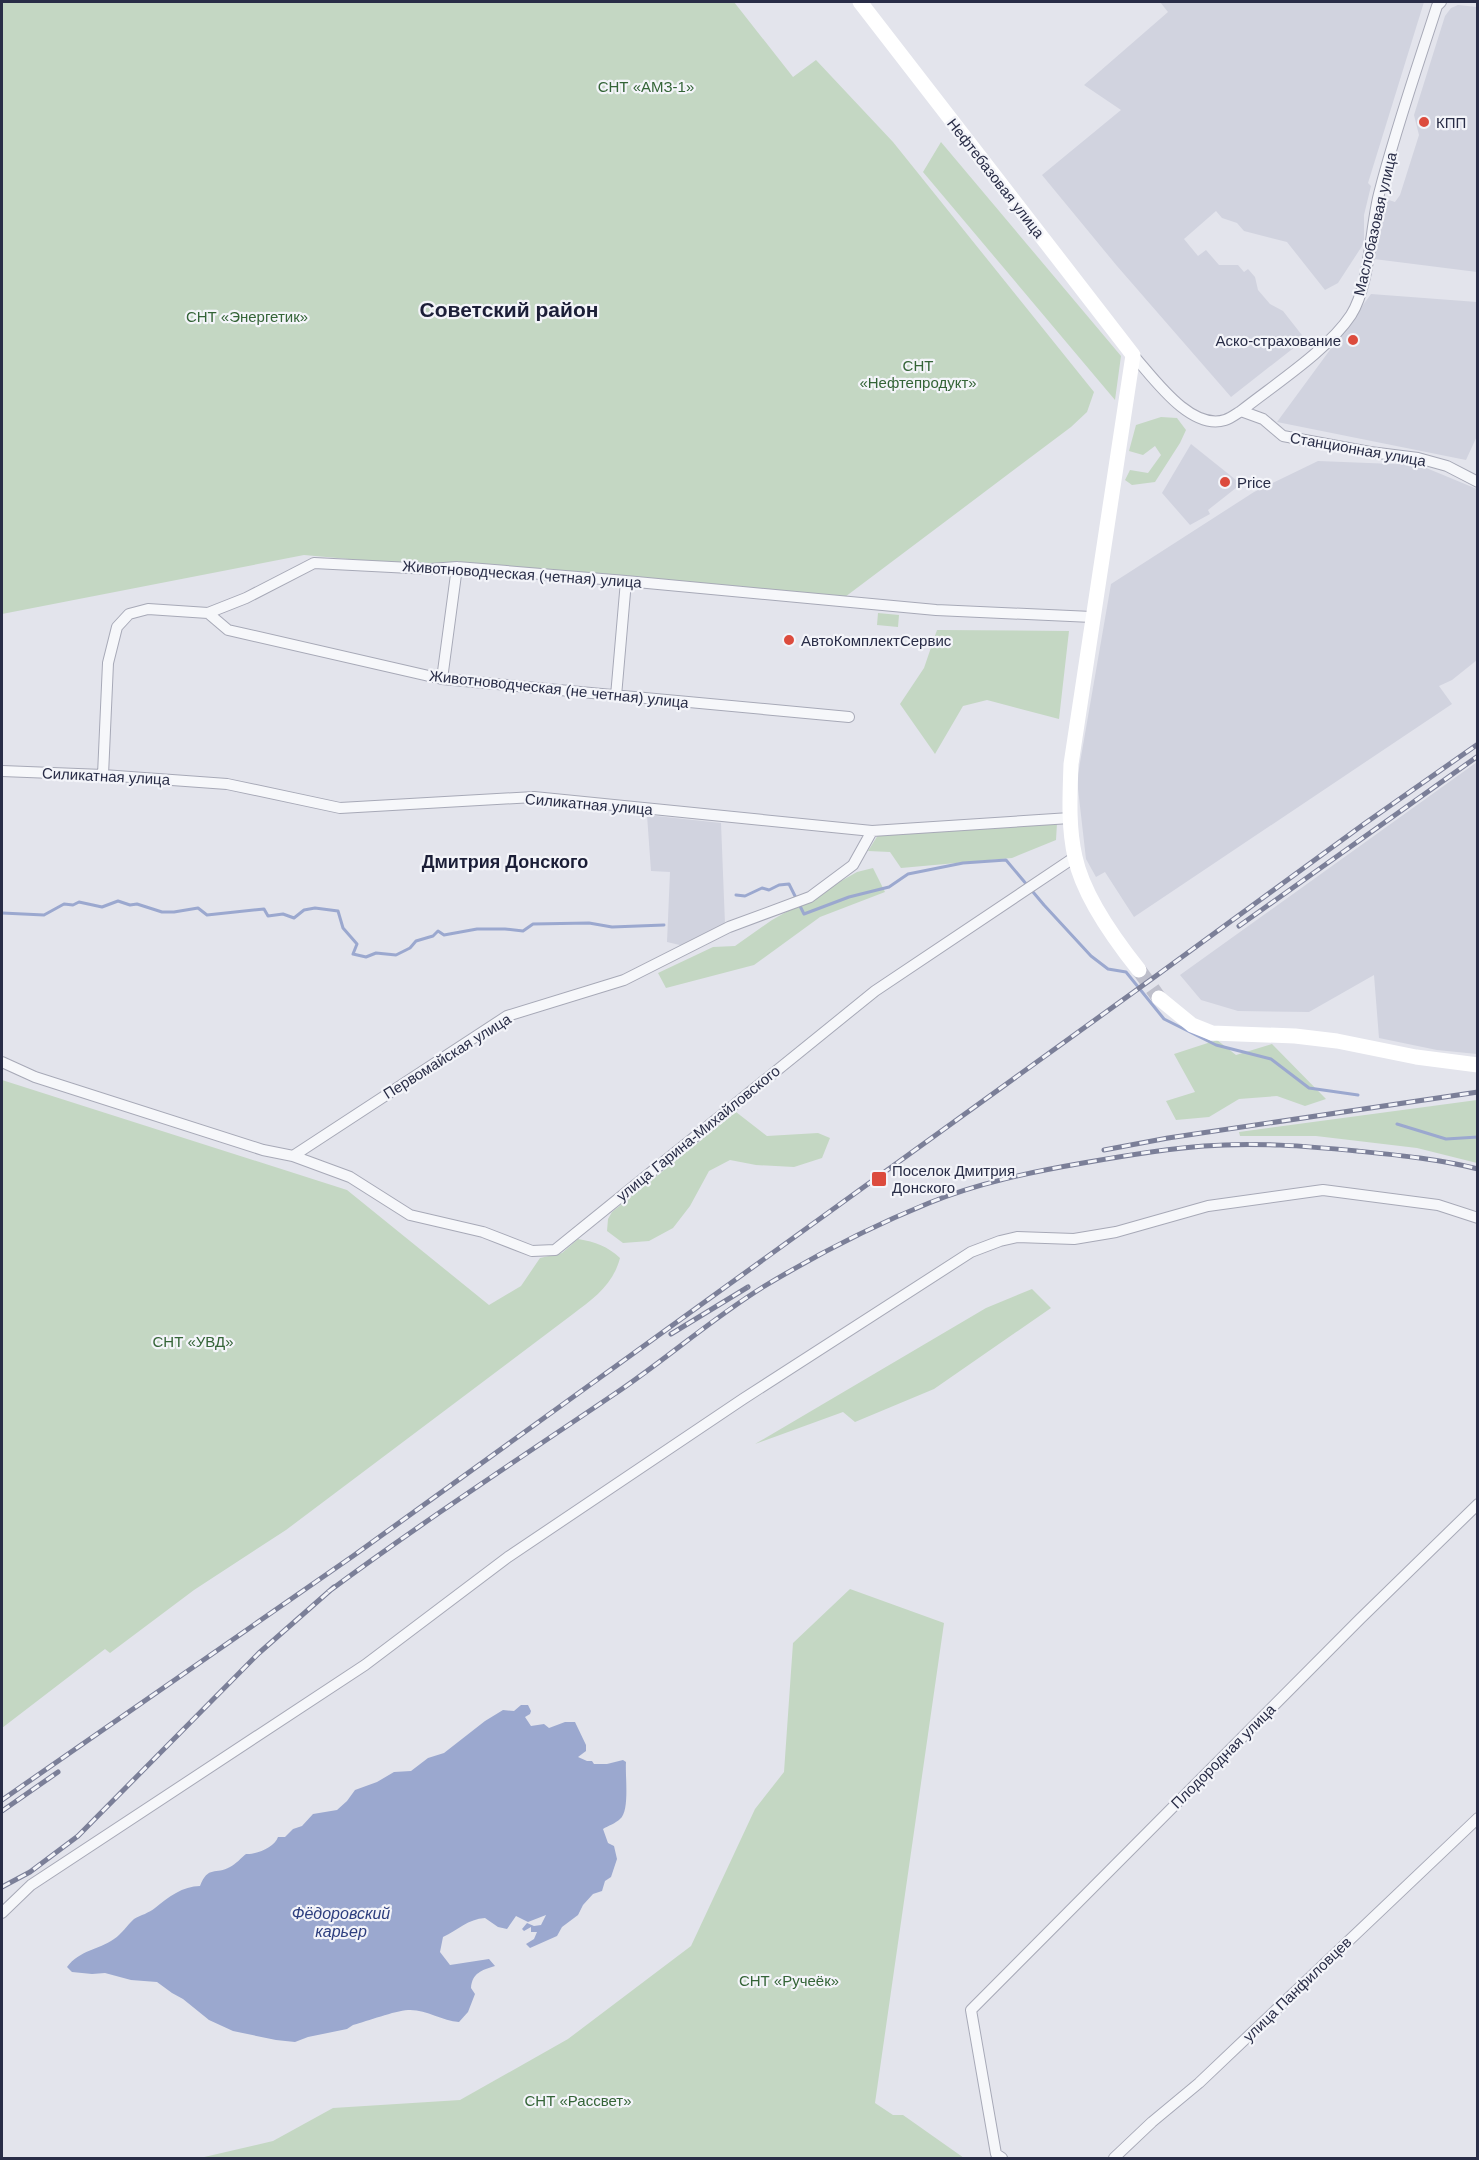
<svg xmlns="http://www.w3.org/2000/svg" width="1479" height="2160" font-family="Arial,sans-serif">
<style>
.built{fill:#d1d3df}
.green{fill:#c4d7c3}
.water{fill:#9ba8cf}
.lines{fill:none;stroke-linecap:round;stroke-linejoin:round}
.stream{stroke:#9ba8cf;stroke-width:3}
.secondary-tunnel{stroke:#bebfcb;stroke-width:15;stroke-dasharray:15 8;stroke-linecap:butt}
.street-casing{stroke:#a7a9b7;stroke-width:12}
.street{stroke:#f6f7fa;stroke-width:10}
.secondary{stroke:#fff;stroke-width:15}
.rail-casing{stroke:#7b7f98;stroke-width:5}
.rail{stroke:#f3f4f9;stroke-width:3;stroke-dasharray:9;stroke-linecap:butt}
.poi-dot{fill:#dc4b3d;stroke:#f3f4f9;stroke-width:2}
.labels{text-anchor:middle;dominant-baseline:central;stroke-width:4.5;stroke-linejoin:round;paint-order:stroke}
.park-label{font-size:15px;fill:#346437;stroke:#f3f4f9}
.poi-label{font-size:15px;fill:#292d47;stroke:#f3f4f9;text-anchor:start}
.street-label{font-size:15px;fill:#292d47;stroke:#f3f4f9}
.water-label{font-size:16px;font-style:italic;fill:#2e3f7f;stroke:#f3f4f9}
.quarter-label{font-size:18px;font-weight:bold;fill:#1b1e37;stroke:#f3f4f9}
.district-label{font-size:21px;font-weight:bold;fill:#1b1e37;stroke:#f3f4f9}
</style>
<rect width="100%" height="100%" fill="#e3e4ec"/>
<path class="built" d="M1160,2h264l-56,181 3,3 -7,29v28l-26,40 -13,7 -38,-48 -43,-11 -7,-8 -15,-5 -6,-7 -32,28 14,17 8,-6 13,15h19l6,7 4,-3 7,8 3,13 12,14 13,7 22,28 -74,58 -114,-131 -75,-91 79,-65 -37,-25 84,-73z
M1458,5l19,2v265l-103,-13 12,-60 9,3 5,-7 19,-60 -5,-20 31,-99 6,-8z
M1371,294l106,8v134l-11,24 -189,-38z
M1191,444l50,40 -33,26 2,4 -20,11 -28,-32z
M1318,461l101,4 58,24v171l-25,20 -13,6 13,18 -318,213 -29,-45 -9,5 -10,-18 -9,-79 34,-196 143,-92z
M1477,762v292l-40,-4 -58,-12 -5,-63 -65,37 -71,-1 -37,-11 -21,-25z
M647,815l74,8 4,101 -41,22 -17,-4 3,-70 -19,-1z"/>
<path class="green" d="M2,2h732l59,75 23,-17 77,82 201,250 -7,20 -16,15 -234,176 -533,-48 -302,59z
M941,142l180,214 -6,44 -192,-228z
M1161,417l16,1 9,12 -6,13 -25,39 -23,3 -7,-5 5,-10 18,3 13,-18 -6,-9 -12,9 -14,-4 7,-26z
M878,613l21,2 -1,12 -21,-2z
M937,630l132,1 -10,88 -72,-19 -24,6 -28,48 -35,-50 24,-36z
M1057,823l-1,17 -44,18 -111,10 -11,-16 -22,-1 10,-16z
M873,868l12,24 -65,25 -66,48 -88,23 -8,-15 55,-26 22,-1 37,-26 85,-48z
M1217,1040l19,15 36,-11 54,55 -21,7 -28,-10 -38,3 -30,18 -33,3 -10,-19 29,-9 -21,-38z
M2,1080l345,110 142,115 32,-19 19,-28 22,-5 16,-14c18,3 29,7 42,19 -7,27 -26,40 -47,56l-287,216 -92,60 -84,63 -5,-4 -103,79z
M1477,1100v63l-60,-15 -101,-12h-76l-1,-4z
M736,1112l31,24 51,-3 12,5 -8,20 -28,9 -38,-2 -26,-5 -21,11 -19,35 -17,22 -24,13 -26,2 -16,-12 1,-12 4,-7z
M1032,1289l19,19 -117,81 -79,33 -12,-10 -88,32 231,-136z
M850,1589l94,34 -69,480 18,12h10l61,43h-764l73,-17 60,-33 127,-8 108,-61 123,-93 64,-137 29,-37 9,-129z"/>
<path class="water" d="M521,1705h7l3,6 -1,3 -5,3 6,9 13,-2 5,4 16,-6h10l11,23v6l-8,6 9,4h5l2,3h13l16,-4 3,2c-1,14 4,49 -6,57 -4,4 -12,7 -17,10l5,14 6,3 3,13 -6,18 -6,4 -3,10 -9,3 -10,11 -5,10 -16,12 -5,9 -27,12 -4,-4 8,-5 3,-7h-6v-5l-7,4 -2,-2 5,-6 7,3 7,-1 5,-10 -18,7 -12,-6 -9,13 -9,-2 -13,-9c-17,1 -27,12 -42,19l-3,15 10,13 39,-6 6,7c-13,4 -23,7 -24,22l4,6 -7,18 -9,10c-17,-1 -33,-13 -51,-12 -14,1 -40,11 -55,15l-6,4 -39,8 -13,5 -19,-2 -43,-9 -24,-11 -26,-21 -11,-6 -15,-11 -26,-2 -26,-7 -13,1 -20,-2 -5,-5c13,-17 31,-17 47,-28 8,-5 13,-14 20,-20 7,-4 15,-6 21,-11 13,-11 28,-22 45,-22 8,-21 16,-11 30,-19 6,-3 11,-9 16,-13 10,1 29,-7 32,-17h7l8,-8 9,-3 11,-12 24,-4 10,-9 8,-11 22,-8 17,-10 17,-1 17,-13 16,-5 41,-32 18,-11 11,1z"/>
<g class="lines">
<path class="stream" d="M736,895l9,1 17,-8 7,2 10,-5 10,-1 15,30 45,-17 40,-10 19,-13 55,-11 43,-3 38,45 47,51 17,13 18,3 38,47 52,26 55,14 38,29 49,7
M2,913l42,2 20,-11 9,1 6,-3 23,5 16,-6 12,4 7,-1 25,8h12l24,-4 9,7 57,-6 4,7 15,-2 11,4 10,-8 11,-2 23,3 5,17 14,16 -4,10 13,3 10,-4 20,2 14,-7 6,-7 17,-5 5,-5 6,4 33,-6h28l18,2 10,-7 56,-1 23,4 52,-2
M1397,1124l49,15 32,-2"/>
<path class="secondary-tunnel" d="M1139,970l20,28"/>
<defs>
<path id="street" d="M1133,355c20,22 57,76 92,65 6,-2 11,-6 16,-9 34,-27 87,-61 110,-96 19,-30 19,-86 28,-121 16,-63 38,-126 58,-188l4,-4
M1241,411l22,8 20,17 87,16 48,6 29,8 31,16
M208,613l20,17 214,49 407,38
M442,679l15,-112
M616,696l10,-115
M2,771l101,4 124,9 113,24 194,-11 338,34 198,-13
M103,775l5,-112 9,-36 12,-13 19,-5 60,4 38,-15 68,-35 116,6 27,-2 169,14 310,29 156,7
M2,1062l33,15 228,73 30,6 214,-140 117,-36 105,-53 81,-30 43,-32 19,-34
M293,1156l57,21 60,38 73,17 49,19 23,-1 320,-259 200,-134
M2,1913l29,-28 334,-220 143,-108 235,-158 228,-147 29,-11 17,-4 57,2 42,-7 92,-26 115,-16 115,15 40,13
M1002,2158l-6,-4 -25,-144 389,-391 118,-115
M1114,2158l38,-36 47,-39 279,-265"/>
</defs>
<use href="#street" class="street-casing"/>
<use href="#street" class="street"/>
<path class="secondary" d="M860,2l273,353 -62,409c-1,31 -3,62 4,93 8,38 40,83 64,113
M1159,998l33,27 20,8 83,3 42,5 79,16 62,8"/>
<defs>
<path id="rail" d="M1239,926l239,-170
M1104,1150l64,-12 310,-46
M671,1334l77,-47
M328,1592c93,-69 189,-132 285,-197 51,-34 97,-75 150,-108 53,-32 109,-61 166,-84 49,-20 102,-31 154,-40 40,-7 81,-14 121,-17 51,-4 102,0 153,5 40,4 82,8 121,18
M2,1800l351,-244 807,-583 204,-149 114,-80
M2,1811l56,-39
M2,1887l28,-15 48,-36 181,-183 75,-66"/>
</defs>
<use href="#rail" class="rail-casing"/>
<use href="#rail" class="rail"/>
</g>
<g class="poi-dot">
<circle cx="1424" cy="122" r="6"/>
<circle cx="1353" cy="340" r="6"/>
<circle cx="1225" cy="482" r="6"/>
<circle cx="789" cy="640" r="6"/>
<rect x="871" y="1171" width="16" height="16" rx="3"/>
</g>
<g class="labels">
<g class="park-label">
<text x="646" y="86">СНТ «АМЗ-1»</text>
<text x="247" y="316">СНТ «Энергетик»</text>
<text x="918" y="365">СНТ<tspan x="918" dy="17">«Нефтепродукт»</tspan></text>
<text x="193" y="1341">СНТ «УВД»</text>
<text x="789" y="1980">СНТ «Ручеёк»</text>
<text x="578" y="2100">СНТ «Рассвет»</text>
</g>
<g class="poi-label">
<text x="1436" y="122">КПП</text>
<text x="1341" y="340" text-anchor="end">Аско-страхование</text>
<text x="1237" y="482">Price</text>
<text x="801" y="640">АвтоКомплектСервис</text>
<text x="892" y="1170">Поселок Дмитрия<tspan x="892" dy="17">Донского</tspan></text>
</g>
<g class="street-label">
<text transform="translate(996 178) rotate(52)">Нефтебазовая улица</text>
<text transform="translate(1375 224) rotate(-77)">Маслобазовая улица</text>
<text transform="translate(1358 449) rotate(10)">Станционная улица</text>
<text transform="translate(522 574) rotate(4)">Животноводческая (четная) улица</text>
<text transform="translate(559 689) rotate(6)">Животноводческая (не четная) улица</text>
<text transform="translate(106 776) rotate(3)">Силикатная улица</text>
<text transform="translate(589 804) rotate(5)">Силикатная улица</text>
<text transform="translate(447 1056) rotate(-32)">Первомайская улица</text>
<text transform="translate(698 1133) rotate(-39)">улица Гарина-Михайловского</text>
<text transform="translate(1223 1756) rotate(-45)">Плодородная улица</text>
<text transform="translate(1297 1989) rotate(-44)">улица Панфиловцев</text>
</g>
<g class="water-label">
<text x="341" y="1913">Фёдоровский<tspan x="341" dy="18">карьер</tspan></text>
</g>
<g class="quarter-label">
<text x="505" y="862">Дмитрия Донского</text>
</g>
<g class="district-label">
<text x="509" y="309">Советский район</text>
</g>
</g>
<rect width="1479" height="2160" fill="none" stroke="#292d47" stroke-width="6"/>
</svg>
